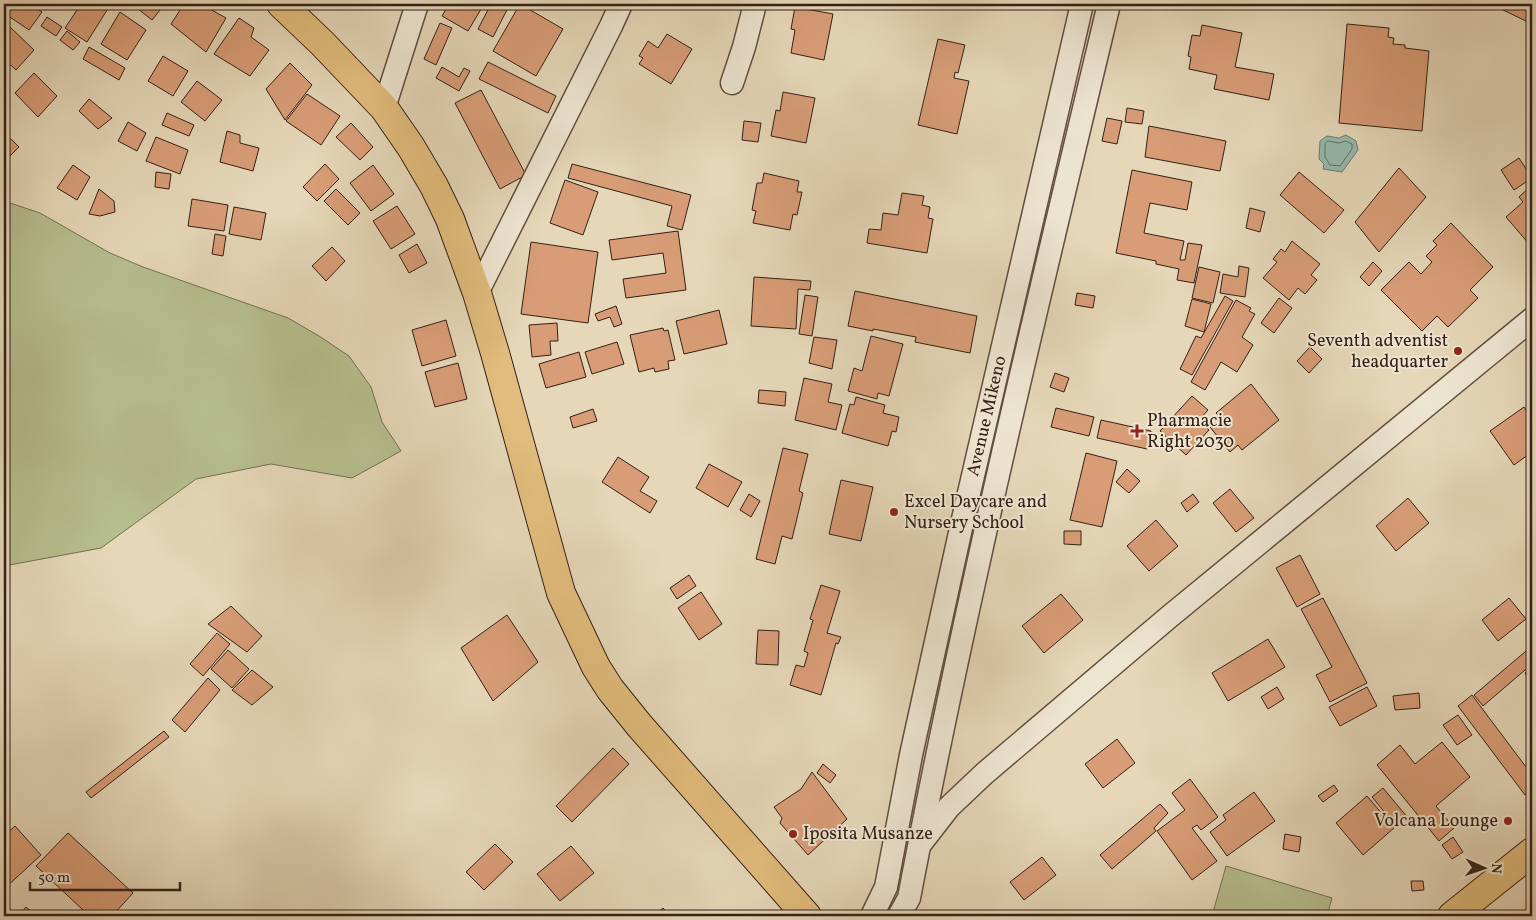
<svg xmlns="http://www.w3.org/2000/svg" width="1536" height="920" font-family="Vollkorn,serif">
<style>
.green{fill:#b6be8e;stroke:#756f52}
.water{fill:#96baae;stroke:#6f7c72}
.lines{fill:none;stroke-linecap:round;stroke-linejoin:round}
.shore{stroke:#656d62;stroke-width:1}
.building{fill:#d89d77;stroke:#342017}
.street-casing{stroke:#604e3f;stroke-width:25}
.primary-casing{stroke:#342017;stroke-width:30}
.highway-casing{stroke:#342017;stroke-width:30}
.street{stroke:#eee5d1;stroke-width:22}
.primary{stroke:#e2bc7c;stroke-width:28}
.highway{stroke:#e2bc7c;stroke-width:28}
.poi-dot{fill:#8f2418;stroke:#eee5d1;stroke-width:2}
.labels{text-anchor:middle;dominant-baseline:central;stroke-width:4;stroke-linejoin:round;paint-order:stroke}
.poi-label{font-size:18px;fill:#342017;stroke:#eee5d1;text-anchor:start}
.street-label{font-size:18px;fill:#342017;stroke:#eee5d1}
</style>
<rect width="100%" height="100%" fill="#e5d7b8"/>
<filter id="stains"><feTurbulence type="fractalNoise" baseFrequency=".004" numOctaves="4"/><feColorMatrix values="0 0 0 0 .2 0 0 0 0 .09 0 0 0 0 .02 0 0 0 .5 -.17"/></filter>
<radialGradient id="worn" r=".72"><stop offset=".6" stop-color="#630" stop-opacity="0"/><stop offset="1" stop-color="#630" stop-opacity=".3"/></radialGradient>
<path class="green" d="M4,201l36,12 70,40 33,14 145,51 31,18 30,20 22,31 11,35 19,29 -49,27 -81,-14 -75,15 -95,69 -97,18z
M1226,866l106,32 -5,18h-115z"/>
<path class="water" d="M1346,135l10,6 2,9 -16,22 -19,-3 1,-5 -5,-5 1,-18 7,-5 12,2z"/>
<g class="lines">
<path class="shore" d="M1328,141l11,2 7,-2 6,3v5l-12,17 -10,-1 -5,-8v-13z"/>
</g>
<path class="building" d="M4,4h30l-1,2 9,6 -13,18 -25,-17z
M81,4h24l4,3 -22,35 -22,-14z
M132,4h21l7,6 -8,10z
M184,4h25l-1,4 18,10 -20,34 -35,-28z
M449,4h35l-16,27 -26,-15z
M491,4h19l-17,33 -15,-8z
M520,4l43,25 -27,47 -43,-25z
M702,4h17v3z
M1501,4h31v20l-33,-16z
M795,7l38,7 -9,46 -33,-7 4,-23 -4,-1z
M120,12l26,18 -19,30 -26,-16z
M47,17l15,10 -6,9 -15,-10z
M239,18l15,10 -3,9 18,13 -19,26 -36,-22z
M440,23l12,5 -16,37 -12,-6z
M1347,24l42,4 -1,9 6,1 -1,6 12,1v3l24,3 -7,80 -83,-8z
M1202,25l40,8 -7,34 39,7 -5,26 -55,-11 3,-14 -28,-6 2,-12 -3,-1 4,-21 8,1z
M9,26l25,24 -18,20 -12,-11v-27z
M67,31l13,11 -7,8 -13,-10z
M667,34l25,15 -21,35 -32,-20 4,-6 -4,-2 9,-15 10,7z
M938,39l27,6 -7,28 -3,-1 -1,6 15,3 -12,53 -39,-9z
M89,47l36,21 -6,12 -36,-21z
M163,56l25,15 -15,25 -25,-15z
M488,62l68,34 -8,17 -69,-34z
M290,63l22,22 -27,35 -19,-31z
M4,65l6,5 -6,8z
M442,67l17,10 5,-9 6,3 -11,20 -23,-13z
M34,73l23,23 -19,21 -23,-24z
M197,81l25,19 -17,21 -24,-19z
M481,90l45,85 -26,14 -45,-86z
M783,92l32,6 -9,45 -35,-7 5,-26 4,1z
M307,94l33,22 -19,29 -35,-24z
M89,99l23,19 -14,11 -19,-18z
M1127,108l17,3 -2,13 -17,-2z
M167,113l27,12 -5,11 -27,-11z
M1107,118l15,3 -5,23 -15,-3z
M744,121l17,2 -3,19 -16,-2z
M128,122l18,11 -9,18 -19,-10z
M351,123l22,24 -13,13 -24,-23z
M1149,126l77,15 -6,30 -75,-14z
M227,131l13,4v8l19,5 -6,23 -33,-9z
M4,132l15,15 -12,12 -3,-3z
M156,137l32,13 -8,24 -34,-13z
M1519,158l13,20 -18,12 -13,-20z
M325,164l14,15 -22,22 -14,-14z
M572,164l119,31 -9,35 -15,-4 5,-20 -104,-28z
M73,165l17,12 -13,23 -20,-12z
M373,165l21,29 -23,17 -21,-28z
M1399,168l27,29 -47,55 -24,-30z
M1132,170l60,12 -5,28 -37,-7 -6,30 40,8 -4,19h5l3,-17 14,2 -8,38 -17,-3 2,-11 -23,-5v-3l-40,-8z
M156,172l15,2 -2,15 -14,-2z
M1299,172l45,38 -20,23 -44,-38z
M764,173l35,8 -2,11h5l-5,23 -4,-1 -3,16 -37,-7 3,-12 -4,-1 5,-27h5z
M565,180l33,12 -15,43 -33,-12z
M1532,185v57l-3,2 -23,-27 17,-15 -4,-5z
M99,189l15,12 1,11 -15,4 -11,-2z
M336,189l24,24 -12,12 -24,-24z
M902,193l22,3 -2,9 8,2 -2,11 5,1 -6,34 -60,-10 2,-14 12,1 2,-17 15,2z
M192,199l36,6 -4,26 -36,-5z
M397,206l18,28 -24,15 -18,-28z
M234,207l32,6 -5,27 -32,-6z
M1250,208l15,4 -5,20 -14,-4z
M1451,223l42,44 -23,23 8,8 -30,29 -11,-11 -15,15 -41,-41 28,-28 12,12 11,-12 -6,-6 11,-11 -4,-4z
M678,231l8,59 -60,8 -3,-19 43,-6 -3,-20 -51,7 -3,-20z
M215,234l11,2 -3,20 -11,-2z
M1292,241l28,23 -9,11 6,5 -12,14 -7,-6 -9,12 -26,-22 14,-16 -4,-3 8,-10 4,3z
M531,242l67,10 -10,71 -67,-9z
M417,244l10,19 -18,10 -10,-18z
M332,247l13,14 -19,20 -14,-15z
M1373,262l9,9 -13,15 -9,-9z
M1239,266l10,2 -4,29 -25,-4 3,-19 15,3z
M1199,267l21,5 -7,31 -21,-5z
M754,277l57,4 -1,9 -12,-1 -2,40 -45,-3z
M855,291l122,25 -7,37 -55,-11 1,-5 -43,-8v2l-25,-5z
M1077,293l18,3 -2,12 -18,-3z
M805,295l13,2 -6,39 -13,-2z
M1225,296l8,5 -41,74 -12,-6 16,-33 5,2z
M1279,298l13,10 -18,25 -13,-10z
M1192,299l19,5 -7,28 -19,-6z
M1236,300l15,8 -2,3 6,3 -13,23 11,8 -16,27 -16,-10 -16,28 -14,-8z
M616,306l6,18 -8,3 -4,-10 -12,4 -3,-7z
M719,310l8,34 -43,10 -8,-33z
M446,320l10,36 -34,10 -10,-36z
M557,323l1,18h-8l1,14 -19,2 -3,-32z
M663,328l1,3 4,-1 7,30 -7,1 1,8 -14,3 -1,-4 -15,4 -9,-37z
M871,336l32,8 -14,52 -11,-3 -1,6 -29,-8 6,-23 8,3z
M814,337l23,3 -5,29 -23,-6z
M617,342l7,22 -32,10 -7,-22z
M1310,347l12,12 -13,14 -12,-12z
M579,352l7,25 -40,11 -7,-24z
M458,363l9,36 -32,8 -10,-35z
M1055,373l14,5 -5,14 -14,-5z
M804,378l28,6 -4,18 14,3 -6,25 -41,-10z
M1251,384l28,36 -37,30 -4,-5 -8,7 -20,-25 11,-9 -5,-5z
M759,390l27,2 -1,14 -27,-3z
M1192,396l16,14 -10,11 11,9 -23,25 -26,-24z
M856,397l29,8 -2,8 16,4 -3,15 -4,-1 -4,15 -46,-13 8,-29 4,1z
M1524,407l8,12v33l-18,13 -24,-34z
M1056,408l38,9 -5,19 -38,-9z
M593,409l4,12 -24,7 -3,-11z
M1101,420l50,11 -4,18 -50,-11z
M783,448l25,6 -9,37 4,2 -11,46 -10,-3 -7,28 -19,-5z
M1086,453l31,8 -15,66 -32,-7z
M618,457l31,20 -9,14 17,10 -7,12 -48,-31z
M709,464l33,18 -14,25 -32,-19z
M1127,469l13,12 -11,12 -13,-11z
M841,480l32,7 -12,54 -32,-7z
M1230,489l24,29 -18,14 -23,-29z
M749,494l11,7 -9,16 -11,-7z
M1193,494l6,8 -12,10 -6,-9z
M1408,498l21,25 -33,28 -20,-25z
M1156,520l22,26 -29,25 -22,-25z
M1064,531h17v14l-17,-1z
M1300,555l20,39 -23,13 -21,-39z
M1532,562v11l-5,-6z
M689,575l7,11 -19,13 -7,-11z
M821,585l19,6 -13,42 14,4 -3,7 -2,-1 -15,52 -31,-10 6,-20 8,2 4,-14 -4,-2 9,-31 -3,-1z
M701,592l21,32 -23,16 -21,-32z
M1061,594l22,26 -39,33 -22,-27z
M1323,598l44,85 -37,19 -14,-27 16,-8 -31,-58z
M1509,598l17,21 -28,22 -16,-21z
M231,606l31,30 -15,16 -39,-28z
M507,615l31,47 -45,39 -32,-53z
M758,630l21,1 -1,34 -22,-1z
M217,633l13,11 -27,32 -13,-12z
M1268,639l17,28 -57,34 -16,-28z
M1532,646v18l-49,42 -9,-11z
M228,650l21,19 -17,19 -21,-19z
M1532,667v16l-7,-10z
M252,670l21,17 -21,18 -20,-15z
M208,678l12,12 -35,42 -13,-12z
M1277,687l7,12 -16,10 -7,-12z
M1367,687l10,19 -37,20 -11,-19z
M1419,693l1,15 -25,2 -2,-14z
M1472,695l60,80v14l-7,6 -67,-89z
M1458,715l14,20 -15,10 -14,-20z
M164,731l5,6 -78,61 -5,-6z
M1117,739l18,24 -32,25 -18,-24z
M1442,742l28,35 -34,29 18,22 -15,13 -62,-76 23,-20 15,19z
M613,748l16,16 -57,58 -16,-16z
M823,764l13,11 -6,8 -13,-10z
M812,772l35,47 -39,36 -28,-32 2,-5 -8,-11 27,-18z
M1190,779l28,38 -17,13 -4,-5 -5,3 25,33 -25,19 -35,-49 28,-21 -13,-17z
M1334,785l4,6 -15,11 -5,-6z
M1383,788l25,30 -11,9 -25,-30z
M1254,792l21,29 -48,35 -17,-24 16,-12 -3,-5z
M1367,796l27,32 -31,27 -27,-32z
M1160,804l8,9 -14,15 2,3 -44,38 -12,-14z
M15,826l26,29 -37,34v-53z
M68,833l65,60 -21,23h-35l6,-6 -47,-44z
M1285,834l16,3 -2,15 -16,-3z
M1453,837l10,15 -11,7 -10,-14z
M495,844l18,18 -29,28 -18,-18z
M571,846l23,27 -34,28 -23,-27z
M1042,857l14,18 -32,25 -14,-18z
M1411,881h12l1,9 -12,1z
M26,907l11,9h-18z
M663,908l7,8h-16z"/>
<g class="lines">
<defs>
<g id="street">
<path d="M732,83l12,-36 11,-43"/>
<path d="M384,108l33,-104"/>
<path d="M477,293l134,-267 10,-22"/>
<path d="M921,843l28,-36 36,-34 184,-156 363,-298"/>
<path id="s1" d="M872,916l14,-29 25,-132 52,-236 119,-515"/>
<path d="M899,916l10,-18c57,-300 129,-597 200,-894"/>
</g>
<path id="primary" d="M281,4l41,39 62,65 27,39 23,39 16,33 27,74 18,60 66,240 35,74 14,22 29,36 168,191"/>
<path id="highway" d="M1452,916l80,-64"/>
</defs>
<use href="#street" class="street-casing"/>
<use href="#primary" class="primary-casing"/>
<use href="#highway" class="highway-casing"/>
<use href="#street" class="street"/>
<use href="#primary" class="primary"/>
<use href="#highway" class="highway"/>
</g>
<g class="poi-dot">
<circle cx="1458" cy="351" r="5"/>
<path d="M1134.5 423.5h5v5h5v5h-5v5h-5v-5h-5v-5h5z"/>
<circle cx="894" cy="512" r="5"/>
<circle cx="1508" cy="821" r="5"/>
<circle cx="793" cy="834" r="5"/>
</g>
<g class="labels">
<g class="poi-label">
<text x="1448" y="341" text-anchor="end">Seventh adventist<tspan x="1448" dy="21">headquarter</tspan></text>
<text x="1147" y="421">Pharmacie<tspan x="1147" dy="21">Right 2030</tspan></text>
<text x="904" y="502">Excel Daycare and<tspan x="904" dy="21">Nursery School</tspan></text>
<text x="1498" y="821" text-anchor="end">Volcana Lounge</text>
<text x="803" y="834">Iposita Musanze</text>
</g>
<g class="street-label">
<text stroke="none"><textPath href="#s1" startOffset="514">Avenue Mikeno</textPath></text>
</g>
</g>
<rect width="1536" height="920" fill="none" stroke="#e5d7b8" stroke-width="20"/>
<rect x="5" y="5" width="1526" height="910" fill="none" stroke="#342017" stroke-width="2.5"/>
<rect x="10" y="10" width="1516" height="900" fill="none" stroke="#342017"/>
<g transform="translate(1484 868) rotate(92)" stroke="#eee5d1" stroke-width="4" paint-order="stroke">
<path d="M0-4L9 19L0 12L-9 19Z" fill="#342017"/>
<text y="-8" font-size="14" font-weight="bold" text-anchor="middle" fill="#342017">N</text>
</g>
<path d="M30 882v8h150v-8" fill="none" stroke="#342017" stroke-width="2.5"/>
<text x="38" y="882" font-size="15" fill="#342017" stroke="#eee5d1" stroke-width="4" paint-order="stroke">50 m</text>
<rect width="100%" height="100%" filter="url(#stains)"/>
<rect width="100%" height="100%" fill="url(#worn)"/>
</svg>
